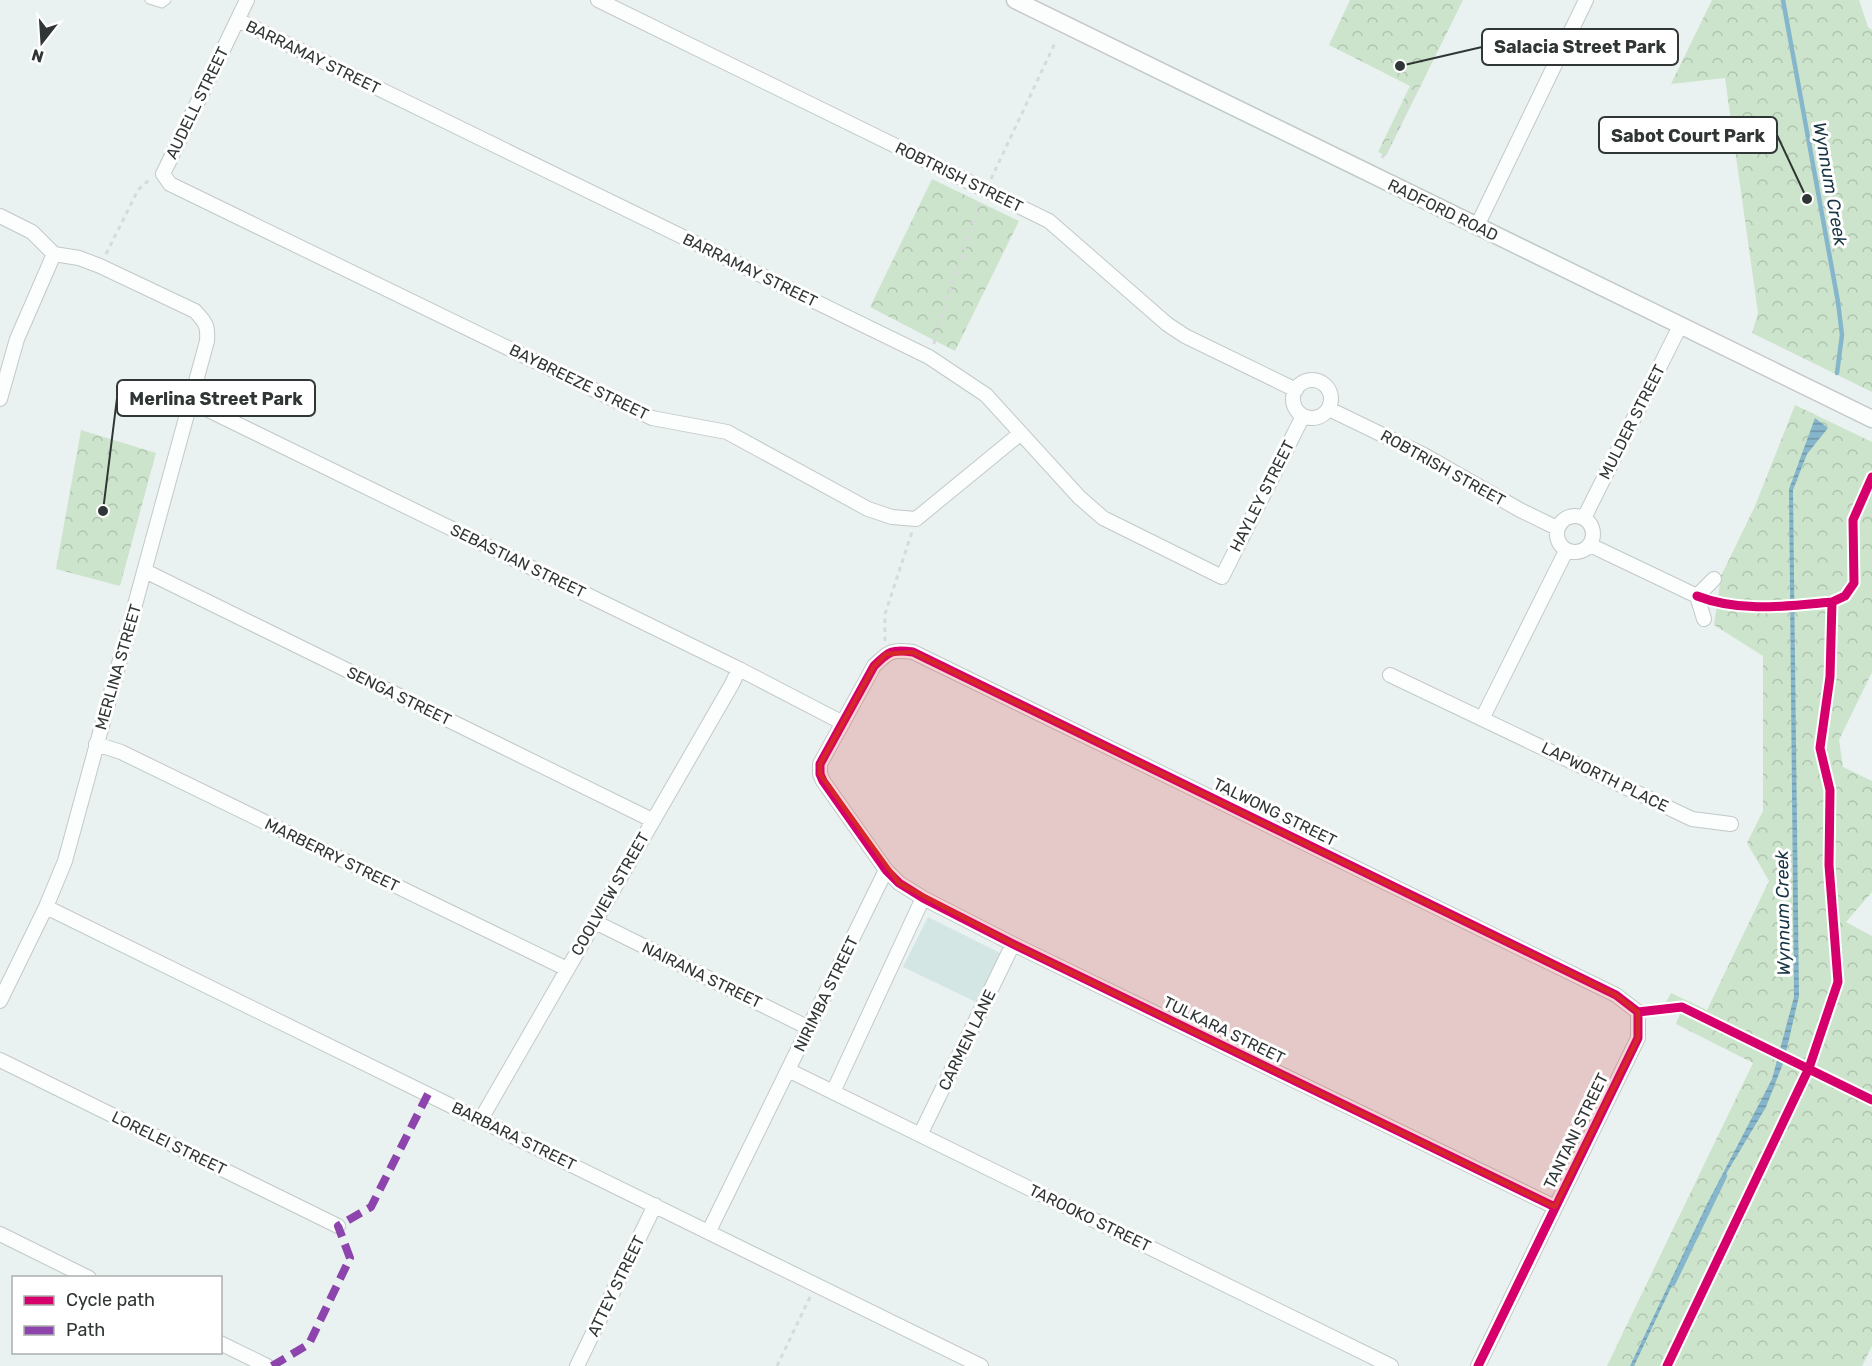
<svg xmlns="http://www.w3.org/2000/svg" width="1872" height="1366" font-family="Rubik,sans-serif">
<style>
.built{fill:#d4e6e3}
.forest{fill:url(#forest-crowns)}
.water{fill:url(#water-rules)}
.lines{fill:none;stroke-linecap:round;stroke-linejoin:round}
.stream{stroke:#86b6cc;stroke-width:4.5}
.service-casing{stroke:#c2c9c8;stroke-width:9}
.minor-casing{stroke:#c2c9c8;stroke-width:16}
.tertiary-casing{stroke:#c2c9c8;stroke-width:19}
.path{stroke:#d7dada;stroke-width:3;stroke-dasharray:4.5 4.5;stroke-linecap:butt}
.service{stroke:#fcfdfd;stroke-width:7}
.minor{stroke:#fcfdfd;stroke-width:14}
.tertiary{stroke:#fcfdfd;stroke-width:16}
.quiet{stroke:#8e44ad;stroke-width:8;stroke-dasharray:15 8;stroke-linecap:butt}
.cycleway-casing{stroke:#fff;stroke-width:13}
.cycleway{stroke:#d6006c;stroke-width:9}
.marked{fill:#d62828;fill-opacity:0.2;stroke:#d62828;stroke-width:4.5;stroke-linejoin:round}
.labels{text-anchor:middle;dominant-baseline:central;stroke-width:6;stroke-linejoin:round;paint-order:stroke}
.street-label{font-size:16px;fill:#303635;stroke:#fff}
.water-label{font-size:18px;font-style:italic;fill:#153342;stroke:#fff}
.leader{fill:none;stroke:#303635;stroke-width:2}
.callout-dot{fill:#303635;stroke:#fff;stroke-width:2}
.callout{fill:#fff;stroke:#303635;stroke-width:2}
.callout-label{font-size:18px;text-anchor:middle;font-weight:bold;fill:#303635}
</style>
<defs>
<pattern id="forest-crowns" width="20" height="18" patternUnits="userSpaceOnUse" patternTransform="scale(1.5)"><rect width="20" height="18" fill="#cce4cc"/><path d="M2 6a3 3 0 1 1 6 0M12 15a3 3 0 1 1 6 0" fill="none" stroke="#b0c4b0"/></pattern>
<pattern id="water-rules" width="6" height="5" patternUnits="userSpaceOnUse" patternTransform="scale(1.5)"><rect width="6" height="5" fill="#86b6cc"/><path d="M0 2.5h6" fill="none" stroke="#6e95a6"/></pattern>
</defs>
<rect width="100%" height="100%" fill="#e9f2f0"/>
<path class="built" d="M928,917l74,37 -24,49 -75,-36z"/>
<path class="forest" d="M1350,0h113l-77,156 -8,-4 32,-66 -81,-41z
M1712,0h147l9,27 4,3v362l-120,-59 6,-20 -33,-235 -54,6z
M932,179l87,42 -64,130 -85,-44z
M1795,405l77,37v230l-33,68 4,27 29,14v111l-26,30 26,14v410l-10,20h-255l146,-303 -77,-39 4,-10 -17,-6 8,-15 36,17 62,-129 -22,-38 16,-32v-155l-49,-31 7,-49 34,-70z
M81,430l75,23 -36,133 -64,-17z"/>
<path class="water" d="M1815,418l13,10 -21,26 -14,36 6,506 -15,65 -18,46 -46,77 -86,182h-4l77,-162 65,-125 22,-82 -5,-508z"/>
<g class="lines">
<path class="stream" d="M1783,0l55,302 4,33 -5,38
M1673,1284l52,-108"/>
<defs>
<path id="service" d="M149,0l13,4 5,-4"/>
<path id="minor" d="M247,0l-84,174 7,10 482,234 75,14 141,77 24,8 24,2 105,-86
M598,0l451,221 118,103 18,12 111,54
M238,20l691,337 57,38 93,102 24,21 119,59 81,-161
M0,216l32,16 22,22 25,4 21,8 95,45c11,12 13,14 12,30l-142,520 -19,46 -46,94
M1477,226l109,-226
M1293 399a19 19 0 1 1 38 0a19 19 0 1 1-38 0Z
M0,399l17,-60 37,-85
M192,402l547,267 104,54
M1329,409l95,46 96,55 37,18
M1557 534a18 18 0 1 1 36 0a18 18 0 1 1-36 0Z
M1584,518l96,-192
M1590,545l107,51
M145,571l507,249
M1704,619l-7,-23 17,-17
M1390,675l302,144 39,5
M1482,719l84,-168
M96,744l25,8 446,217
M46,907l935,459
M595,922l214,106
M0,1060l338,166
M788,1070l603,296
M833,1092l90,-194
M481,1119l251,-435 7,-15
M920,1135l93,-191
M709,1231l177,-361
M0,1234l89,44
M220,1343l47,23
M577,1366l78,-161
M1478,1366l160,-328v-26l-22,-17 -703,-343c-21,-3 -24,-1 -39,14l-54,98v10l3,7 63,89 13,13 24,15 90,46 542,263"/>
<path id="tertiary" d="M1015,0l857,419"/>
</defs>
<use href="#service" class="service-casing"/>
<use href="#minor" class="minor-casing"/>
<use href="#tertiary" class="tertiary-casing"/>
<path class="path" d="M1382,158l36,-74
M991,179l64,-136
M106,254l32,-64 11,-10
M934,344l4,-19 42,-123
M885,641v-27l27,-82
M777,1366l33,-69"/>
<use href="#service" class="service"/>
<use href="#minor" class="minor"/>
<use href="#tertiary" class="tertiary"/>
<path class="quiet" d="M272,1366l37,-22 41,-86 -12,-32 33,-19 57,-113"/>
<defs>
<path id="cycleway" d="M1697,596c43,17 91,10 135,6l13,-6 9,-13 -1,-63 19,-43
M1638,1012l44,-5 190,93
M1478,1366l160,-328v-26l-22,-17 -703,-343c-21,-3 -24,-1 -39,14l-54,98v10l3,7 63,89 13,13 24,15 90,46 542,263
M1667,1366l142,-298 29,-86 -9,-117 1,-75 -10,-42 10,-71 2,-75"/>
</defs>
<use href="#cycleway" class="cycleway-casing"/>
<use href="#cycleway" class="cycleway"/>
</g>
<path class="marked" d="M913,652l703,343 22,17v26l-83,169 -542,-263 -114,-61 -79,-109v-10l54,-98 12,-12z"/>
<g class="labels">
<g class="street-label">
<text transform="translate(313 57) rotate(26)">BARRAMAY STREET</text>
<text transform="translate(197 103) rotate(-64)">AUDELL STREET</text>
<text transform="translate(959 177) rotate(26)">ROBTRISH STREET</text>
<text transform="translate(1443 210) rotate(26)">RADFORD ROAD</text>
<text transform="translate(750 270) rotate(26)">BARRAMAY STREET</text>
<text transform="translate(579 382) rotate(26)">BAYBREEZE STREET</text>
<text transform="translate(1632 422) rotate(-63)">MULDER STREET</text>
<text transform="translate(1443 468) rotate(29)">ROBTRISH STREET</text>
<text transform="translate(1262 496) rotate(-63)">HAYLEY STREET</text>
<text transform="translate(518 561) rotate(26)">SEBASTIAN STREET</text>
<text transform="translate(118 667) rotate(-74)">MERLINA STREET</text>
<text transform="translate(399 696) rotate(26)">SENGA STREET</text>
<text transform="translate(1605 777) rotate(26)">LAPWORTH PLACE</text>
<text transform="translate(1275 812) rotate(26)">TALWONG STREET</text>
<text transform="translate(332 855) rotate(26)">MARBERRY STREET</text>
<text transform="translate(610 894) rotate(-60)">COOLVIEW STREET</text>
<text transform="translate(702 975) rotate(26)">NAIRANA STREET</text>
<text transform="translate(826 994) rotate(-64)">NIRIMBA STREET</text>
<text transform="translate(1224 1030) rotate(26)">TULKARA STREET</text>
<text transform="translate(967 1040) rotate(-64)">CARMEN LANE</text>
<text transform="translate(1576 1131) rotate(-64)">TANTANI STREET</text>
<text transform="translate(514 1136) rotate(26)">BARBARA STREET</text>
<text transform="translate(169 1143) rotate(26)">LORELEI STREET</text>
<text transform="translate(1090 1218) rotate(26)">TAROOKO STREET</text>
<text transform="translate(616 1286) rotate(-64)">ATTEY STREET</text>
</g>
<g class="water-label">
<text transform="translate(1830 184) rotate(80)">Wynnum Creek</text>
<text transform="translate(1783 913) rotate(-91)">Wynnum Creek</text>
</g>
</g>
<path class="leader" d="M1400 66L1482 47M1807 199L1777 135M103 511L117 398"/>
<g class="callout-dot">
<circle cx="1400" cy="66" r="6"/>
<circle cx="1807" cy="199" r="6"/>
<circle cx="103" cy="511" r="6"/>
</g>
<g class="callout">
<rect x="1482" y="29" width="196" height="36" rx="6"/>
<rect x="1599" y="117" width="178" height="36" rx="6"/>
<rect x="117" y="380" width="198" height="36" rx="6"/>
</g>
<g class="callout-label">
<text x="1580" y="53">Salacia Street Park</text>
<text x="1688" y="142">Sabot Court Park</text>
<text x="216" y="405">Merlina Street Park</text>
</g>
<rect x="12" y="1276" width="210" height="78" fill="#ffffff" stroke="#acafae" stroke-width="1.5"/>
<rect x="24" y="1296" width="30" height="9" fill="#d6006c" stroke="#acafae" stroke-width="1.5"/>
<text x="66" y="1306" font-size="18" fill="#303635">Cycle path</text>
<rect x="24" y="1326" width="30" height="9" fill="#8e44ad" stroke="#acafae" stroke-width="1.5"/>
<text x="66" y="1336" font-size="18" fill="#303635">Path</text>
<g transform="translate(42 42) rotate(197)" stroke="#ffffff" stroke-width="4.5" paint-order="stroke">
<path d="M0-4.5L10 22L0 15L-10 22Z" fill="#303635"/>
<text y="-9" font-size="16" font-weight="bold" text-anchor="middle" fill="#303635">N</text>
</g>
</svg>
